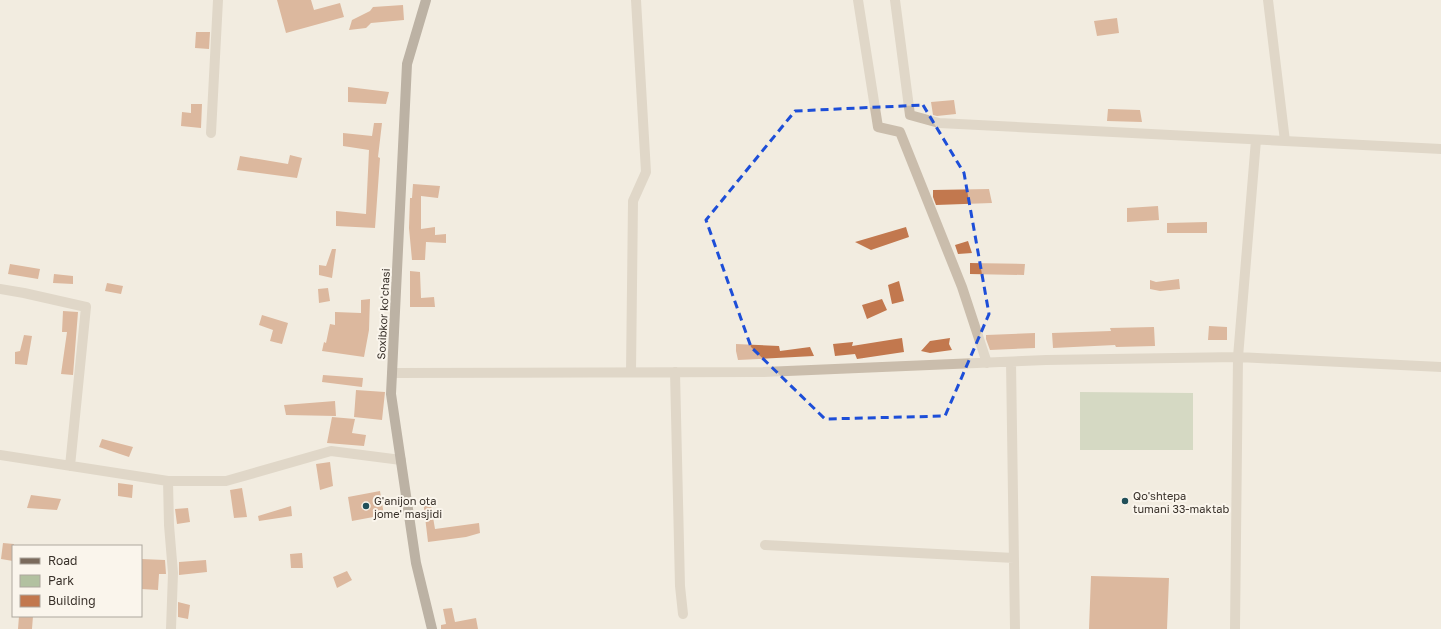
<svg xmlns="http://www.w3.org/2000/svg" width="1441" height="629" font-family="'Golos Text',sans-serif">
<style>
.green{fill:#b2c1a0}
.building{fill:#c2784e}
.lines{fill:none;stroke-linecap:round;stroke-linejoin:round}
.minor{stroke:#cabdac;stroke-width:10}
.major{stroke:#7a6a5c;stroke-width:10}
.marked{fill:none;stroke:#1d4ed8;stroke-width:3;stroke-dasharray:8 5;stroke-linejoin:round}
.poi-dot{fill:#214f59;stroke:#faf5ec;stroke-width:1.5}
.labels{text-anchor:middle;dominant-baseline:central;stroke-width:4;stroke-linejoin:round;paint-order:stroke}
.street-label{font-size:11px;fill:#39312a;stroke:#faf5ec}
.poi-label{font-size:11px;fill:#39312a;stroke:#faf5ec;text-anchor:start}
</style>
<rect width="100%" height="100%" fill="#f2ece0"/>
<path class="green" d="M1080,392l113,1v57h-113z"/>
<path class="building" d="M277,0h34l3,10 26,-7 4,14 -58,16z
M403,5l1,15 -33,3 -5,5 -17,2 3,-10 18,-9 3,-4z
M1117,18l2,15 -22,3 -3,-15z
M196,32h14l-1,17 -14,-1z
M348,87l41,5 -3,12 -38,-2z
M954,100l2,14 -19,2 -4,-1 -2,-13z
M191,104h11l-1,24 -20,-2 1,-14 9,1z
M1108,109l32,1 2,12 -35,-1z
M374,123h8l-4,34 2,1 -5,70 -39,-2v-15l30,3 3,-64 -26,-4v-13l29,3z
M290,155l12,3 -5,20 -60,-8 3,-14 48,8z
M413,184l27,2 -2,12 -17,-2v33l14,-2v8l11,-1v9l-20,-1 -1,18h-13l-3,-32 1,-30h2z
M989,189l3,14 -56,2 -3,-8v-7z
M1158,206l1,14 -32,2v-14z
M1207,222v11h-40v-10z
M906,227l3,10 -38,13 -16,-8z
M968,241l4,12 -14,1 -3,-9z
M332,249h4l-4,29 -13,-3v-10l7,1z
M970,263l55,1 -1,11 -54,-1z
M10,264l30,5 -2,10 -30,-5z
M410,271l10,1 1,26 13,-1 1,10h-25z
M54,274l19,2v8l-20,-1z
M1179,279l1,10 -20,2 -10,-2v-9l6,2z
M899,281l5,20 -12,3 -4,-19z
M107,283l16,3 -2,8 -16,-3z
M328,288l2,13 -11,2 -1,-14z
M370,299l-1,31 -5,27 -42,-6 2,-9 2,1 4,-19 5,1v-13l26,1v-13z
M882,299l5,11 -20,9 -5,-14z
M63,311l15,1 -5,63 -12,-1 6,-42h-5z
M262,315l26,8 -6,21 -12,-3 3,-11 -14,-5z
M1209,326l18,1v13h-19z
M1154,327l1,19 -39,1 -1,-2 -62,3 -1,-15 59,-2 -1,-3z
M1035,333v15l-45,2 -4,-11v-4z
M24,335l8,1 -5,29 -12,-1v-12l5,-1z
M902,338l2,14 -47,7 -2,-5 -20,2 -2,-12 20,-2 -1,4z
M950,338l-1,6 3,6 -22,3 -9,-2 9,-10z
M736,344l43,2 1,5 30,-4 4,9 -76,4 -2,-9z
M323,375l40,3 -1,9 -40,-5z
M356,390l29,2 -3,28 -28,-3z
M335,401l1,15 -50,-1 -2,-10z
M332,417l23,2 -3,14 14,2 -2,11 -37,-3z
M102,439l31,8 -4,10 -30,-10z
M330,462l3,24 -13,4 -4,-26z
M118,483l15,2 -1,13 -14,-2z
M242,488l5,29 -13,1 -4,-28z
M380,491l4,24 -32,6 -4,-24z
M31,495l30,4 -4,11 -30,-2z
M430,499l5,30 44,-6 1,10 -14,4 -38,5 -5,-42z
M291,506l1,10 -33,5 -1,-5z
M188,508l2,14 -13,2 -2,-15z
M3,543l11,1 -1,17 -12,-2z
M302,553l1,15h-12l-1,-14z
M141,559l24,1 1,14h-7l-1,16 -17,-1z
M206,560l1,12 -28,3v-13z
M347,571l5,9 -15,8 -4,-11z
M1091,576l78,2 -2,51h-78z
M178,602l12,3 -2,14 -10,-2z
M452,608l3,14 21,-4 2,11h-37v-4l5,-1 -3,-15z
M19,616h14l-1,13h-14z"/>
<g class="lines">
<path class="minor" d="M858,0l20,127 22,5 62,155 25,76
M895,0l15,115 29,8 502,26
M1268,0l17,141
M211,133l7,-133
M0,289l24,4 62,14 -16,159
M1011,362l4,267
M631,372l2,-171 13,-29 -10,-172
M675,372l5,214 3,28
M392,373l372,-1 282,-12 192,-3 203,10
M0,455l168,26h58l105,-30 70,9
M168,481l1,44 4,48 -2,56
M765,545l249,13
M1235,629l3,-272 18,-217"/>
<path class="major" d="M426,0l-19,64 -16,330 25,169 16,66"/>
</g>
<path d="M0 0H1441V629H0ZM923,105l41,68 25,141 -44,102 -120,3 -74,-72 -45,-127 89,-109z" fill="#f2ece0" fill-opacity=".55" fill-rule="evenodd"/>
<path class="marked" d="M923,105l41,68 25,141 -44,102 -120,3 -74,-72 -45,-127 89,-109z"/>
<g class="poi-dot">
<circle cx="1125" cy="501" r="4"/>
<circle cx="366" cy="506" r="4"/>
</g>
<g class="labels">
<g class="street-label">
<text transform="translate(383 314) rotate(-87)">Soxibkor ko'chasi</text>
</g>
<g class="poi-label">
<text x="1133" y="495">Qo'shtepa<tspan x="1133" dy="13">tumani 33-maktab</tspan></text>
<text x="374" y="500">G'anijon ota<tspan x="374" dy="13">jome' masjidi</tspan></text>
</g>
</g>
<rect x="12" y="545" width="130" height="72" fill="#faf5ec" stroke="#ada79e"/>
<rect x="20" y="558" width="20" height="6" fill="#7a6a5c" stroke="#ada79e"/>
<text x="48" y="565" font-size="12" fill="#39312a">Road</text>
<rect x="20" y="575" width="20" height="12" fill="#b2c1a0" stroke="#ada79e"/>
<text x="48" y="585" font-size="12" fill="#39312a">Park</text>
<rect x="20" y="595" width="20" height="12" fill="#c2784e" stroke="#ada79e"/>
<text x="48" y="605" font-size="12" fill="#39312a">Building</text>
</svg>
